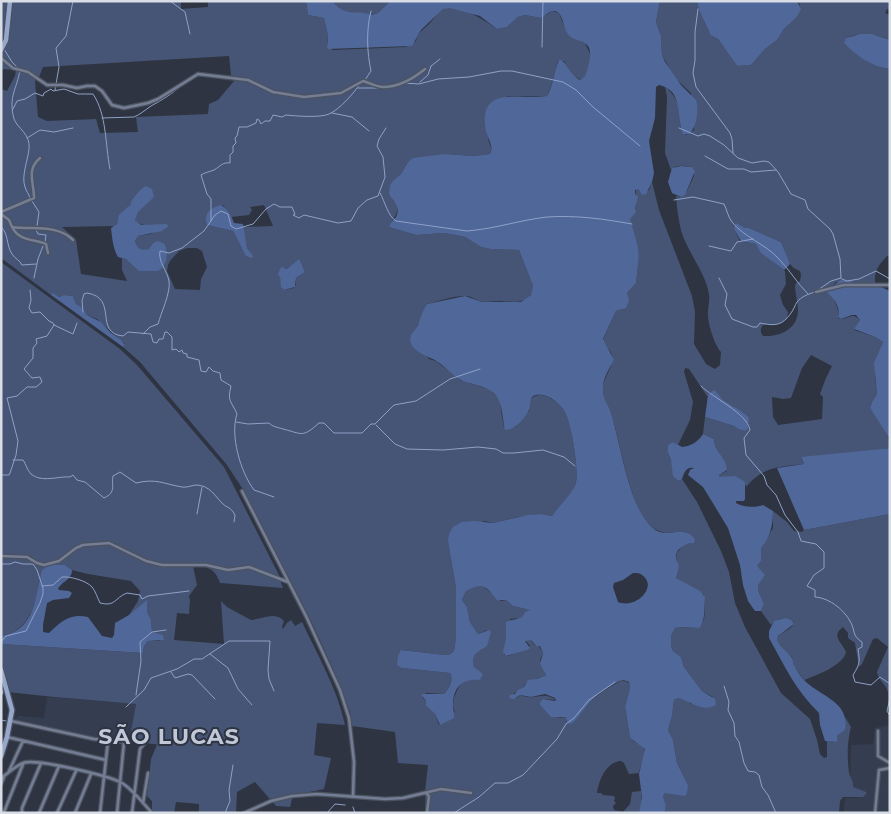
<svg xmlns="http://www.w3.org/2000/svg" width="891" height="814" font-family="Montserrat,sans-serif">
<style>
.built{fill:#353e51}
.green{fill:#465575;fill-rule:evenodd}
.forest{fill:#506799;fill-rule:evenodd}
.lines{fill:none;stroke-linecap:round;stroke-linejoin:round}
.stream{stroke:#8fa1c8;stroke-width:1}
.street-casing{stroke:#4d525f;stroke-width:5}
.secondary-casing{stroke:#4d525f;stroke-width:7}
.street{stroke:#737e95;stroke-width:2.5}
.secondary{stroke:#96a7cc;stroke-width:4.5}
.labels{text-anchor:middle;dominant-baseline:central;stroke-width:4;stroke-linejoin:round;paint-order:stroke}
.district-label{font-size:22px;font-weight:bold;letter-spacing:1px;fill:#c0c8d8;stroke:#2e3441}
</style>
<rect width="100%" height="100%" fill="#2e3441"/>
<path class="built" d="M47,697l89,7 -7,38 -21,-2 -92,-20 1,-4 27,2z
M890,725v88h-46l1,-15h13l-8,-13 1,-40 22,-1 2,-16z"/>
<path class="green" d="M1,1h180v8l27,-2v-6h104l-6,1 2,13 16,3 4,18 -1,9 6,5 73,-3 10,-6c2,-9 7,-11 14,-18 4,-4 8,-11 13,-14 14,-7 43,12 54,20l10,-2 11,-10 7,-2 16,3 11,-7 7,2 8,20 18,10 6,13c-2,8 -3,20 -10,24l-9,-5 -8,-14h-6c-3,10 -6,26 -11,35h-39l-14,6c-2,9 -8,28 -6,36 1,7 5,9 2,16l-17,2 -28,-2 -37,8 -7,12 -11,11 3,15c11,10 -1,18 -4,27l27,8 27,-2 13,2 9,2 16,10 9,2 29,1 14,36c0,19 -20,16 -33,15 -6,0 -11,1 -16,1 -7,-1 -12,-6 -19,-6 -12,0 -26,5 -38,8l-11,25 -5,6 18,24 7,2 24,19 31,10 5,5 4,6 2,16 2,10h11l14,-16 1,-12c6,-5 12,-5 18,-2 7,4 14,8 18,15 5,12 13,57 10,69 -2,13 -17,24 -24,35l-10,-2 -24,3 -25,6 -9,-2 -36,21 8,46v49l-2,14 -5,4h-4l-44,-5 1,18 48,5c4,8 -1,15 -6,21l-18,-1 -3,5 3,3v5l9,8 4,11 16,-13c-5,-9 1,-20 6,-29l22,-9c-10,-4 -13,-11 -9,-21l8,-4 5,-19 -9,4 -8,-12 -3,-15 -5,-7 4,-9 8,-5h9l18,15 5,-1 7,6 18,4 -11,8 -10,1 -6,35 2,2c8,-1 17,-6 24,-10l-5,-6h6l3,5 5,1 4,7 -3,7 6,15 -21,9 -1,3 -7,3 -4,5 4,3 3,-3c4,1 9,3 13,2 11,-1 13,-3 23,3l-11,-1 -6,5c9,9 13,15 27,13l8,5c11,-14 21,-28 38,-36 7,-4 9,-8 17,-3l1,5 -5,20 5,30c4,4 7,5 11,7 9,6 -1,20 -2,28l-10,1 -5,-11 -3,-2c-15,1 -22,19 -24,32h4l2,2 11,1 1,2 -1,3 2,2 -3,3 1,4 9,2 7,-8 2,-12 9,-1 1,13 -3,9h-213l-1,-21 3,-27 -30,-2 -3,-31 -43,-6 -2,-14 -17,-43 -20,-44 -69,-134 -17,-26 -87,-103 -17,-15 2,-3 -28,-25 -10,-4 -11,-11 -3,-8 -9,-1 -5,2 -8,-2 -50,-37v-169l6,2 8,-15 1,-6 -15,-1zM229,56l2,19 3,6 -16,19 -9,4 -1,10 -72,3 2,15 -38,1 -4,-14 -49,2 -9,-4 -3,-36 4,-4 4,-10zM140,190l-5,30c7,8 21,6 31,4l-15,10 -13,2 -3,5c3,8 6,10 14,9l4,-7 12,1c4,10 1,20 -7,27h-15l-17,-12 -4,-1v12l5,11 -46,-7 -5,-34 -14,-13 53,-1zM223,205l8,12 18,-2 3,-5 -2,-3 14,-2 9,21 -30,1 4,21 2,2 -7,-2 -9,-17 -26,-6 -1,-10zM187,248h10l5,3 5,16 -6,12 -1,11 -25,-1 -8,-18 1,-6 2,-4 9,-10zM300,260l5,12 -9,6v7l-2,3 -10,2 -2,-2 -2,-11 4,-9 3,1z
M332,1h58l-12,12 -7,2c-18,-6 -24,4 -39,-14z
M660,1h37c2,13 9,22 13,34l8,4 19,27 14,-1 14,-16 12,-9 7,-11 12,-11 4,-14 -3,-3h93v8h-3l-2,4 5,2v25c-16,-6 -28,-9 -44,-2 14,15 23,28 44,31v188l-3,-1c-8,9 -13,14 -12,27h-4l-10,4 -25,-5 -5,5c0,11 9,19 7,31l3,1c9,-1 12,-7 19,1l-6,10 21,7 8,5 -5,14 -3,20 2,18 -5,8 -2,6c9,13 20,24 20,40l-89,10 3,6c-24,3 -41,2 -58,23v-2l-26,-8 -1,-2 8,-4c0,-13 -13,-20 -13,-32l-11,-5 2,-17 29,9 4,3 7,2 3,-2 1,-6 -29,-26 -13,-1 -18,-27 -4,-1 -1,4 9,30 -3,18 -12,25 -5,-3 -5,11 11,28 3,-2 15,23 24,49 8,21 6,31 10,24 36,66 29,26 7,21 3,14 4,4 3,-1v-16l10,1v-6l8,-6v-13l6,10c-4,15 -4,30 -2,45 1,6 5,9 4,15l13,5v2l-3,3h-20l-3,4 -1,12h-176l2,-2 1,-6 -3,-9 2,-3 23,-8 -11,-22 -4,-23 -5,-10 4,-14 2,-16 4,-2 8,2 5,4 22,-7 -11,-6 -18,-24 -3,-10 -8,-6 -2,-5v-10l4,-8 3,-1 22,1 4,-9 1,-8 -1,-16 -28,-17 3,-10 -3,-10 1,-5 6,-8 9,-2 -11,-11c-9,1 -19,2 -26,-3 -26,-16 -34,-87 -44,-116 -2,-7 -7,-13 -8,-21 -2,-13 12,-26 9,-36 -1,-5 -7,-11 -9,-16l13,-29 7,-2 4,-16 9,-10 3,-27 -1,-10 -8,-25v-3c9,-7 4,-19 6,-29h2l4,6 7,-5 3,-8 7,28 33,86 3,16 -1,32 12,20 9,5 5,-4 1,-13c-6,-6 -14,-30 -13,-39 0,-7 2,-12 1,-19 -4,-23 -22,-42 -28,-64 -3,-11 -4,-23 -5,-34l5,1 6,-6 7,-15 -2,-9c-7,-1 -16,-3 -21,3l-6,-17 2,-56 -2,-11c6,6 12,13 14,21 3,15 -3,15 7,28l8,-5 -3,-37 -17,-16 -12,-22 -1,-19 -5,-14zM745,228h4l32,14c5,12 6,25 19,29l1,4 -1,6 -4,2 -1,3c0,8 3,16 3,24 0,19 -18,27 -35,26 -3,-4 -3,-7 0,-11l17,-1 7,-5 1,-7 -5,-7 -3,-10 6,-11 -1,-13 -23,-18 -6,-9 -16,-3 -6,-12zM811,355l21,11 -6,12 -6,16 3,3 -1,22 -44,6 -5,-8 -1,-20 11,2 8,-1 11,-30z
M1,262l119,87 17,16 87,102 57,112v4l2,5 -63,-5c-5,-15 -13,-17 -27,-17l4,19 -8,11 1,4 -1,14 -12,-1 -3,27 50,4 -3,-43 6,6 24,13c12,-1 23,-9 33,1l-2,6 1,2 4,-6 4,-3 4,6 7,-4c16,34 35,66 43,103l-28,-2 -3,32 17,3 -7,31 -24,5 -8,5 -2,8 -14,-1 -21,-24 -18,10 -1,21h-37v-9l-23,-2 -2,11h-22v-12l-5,-5 4,-37 6,-14 -2,-1 -26,-2 7,-38 -82,-7 -46,-5 -7,3v-51l142,9 1,-7 4,-5h12l-8,-9 -1,-12 -4,-8 -18,3 9,-14 2,-10 -9,-10 -43,-7 -16,-4 -7,-5 -14,-1c-4,4 -9,8 -10,13 -2,5 -2,11 -3,16 -5,20 -14,39 -37,43z
M773,511l14,11 7,9 8,1 2,-2 86,-16v190l-2,-3c3,-16 -9,-17 -11,-29l11,-25 -11,-9 -4,1 -11,25 -3,3 -4,-24 -7,-5v-5l-5,-6c-13,9 0,16 3,25 -2,13 -31,24 -42,28l-10,-14 -2,-9 -13,-11 -3,-6c3,-8 15,-9 18,-17 -7,-7 -18,-5 -23,2l-10,-14 3,-7 -6,-14 -1,-24 4,-5v-13l12,-20z"/>
<path class="forest" d="M332,1c16,18 22,7 40,14l6,-2 12,-12h270l-4,21 5,14 1,19 3,7 16,23 15,15c3,9 1,27 -7,34h-6c-7,-16 1,-44 -24,-49l-3,2 -1,31 -6,23 5,32 -2,9 -6,12 -4,1 -4,-6 -3,1v4l3,3 -3,11 1,4 -6,7 8,27 1,10 -3,27 -9,10 2,8 -3,7 -10,3 -13,28 11,21c-5,9 -11,18 -11,28 -1,10 6,17 8,25 10,31 17,94 42,115 13,12 30,-4 42,11l-1,4c-7,0 -19,5 -18,15 0,3 3,5 3,8 0,4 -2,8 -3,12l24,13 5,6c-1,11 1,20 -5,31l-21,-1 -4,1 -4,8v10l2,5 8,6 3,10 18,24 13,8 1,6c-13,8 -26,-4 -38,-7l-4,2 -2,16 -4,14 5,10 4,23 11,22 -1,8 -2,3 -20,-3 -2,3 3,9 -1,6 -2,2h-24l3,-15 -3,-24 6,-25 -15,-11 -5,-31 5,-19 -1,-6c-9,-4 -10,0 -18,4 -17,8 -25,22 -37,36l-4,2 -2,-1 -2,-6h-15l-12,-13 4,-5 12,2 1,-1 -1,-2 -10,-4 -14,3 -11,-2 -6,4 -5,-1 1,-3 5,-1 2,-4 7,-3 4,-7 9,-1 9,-4 -6,-11 3,-11 -3,-7h-4l-5,-6 -6,1 5,7 -3,2 -21,6 -3,-4 3,-13v-17c7,-4 16,-1 19,-10l5,-2 -17,-4 -7,-6h-9c-11,-13 -13,-19 -31,-9l-4,9 5,7 3,15 8,12 11,-4 2,2 -4,14c-9,6 -17,8 -13,21l9,7 -3,6c-18,-2 -27,7 -27,26 0,5 2,7 1,12l-14,7 -5,-11 -9,-8v-5l-5,-7h23c5,-6 10,-13 6,-21l-48,-5 -5,-3 1,-9 3,-6 44,5h4l5,-4 2,-14v-49l-8,-46 1,-8 4,-7 9,-5 12,-1 19,2 35,-8 14,-1 10,2c7,-11 21,-22 24,-34 3,-12 -5,-62 -12,-72 -4,-6 -14,-14 -21,-15 -18,-2 -10,9 -15,17 -4,7 -13,18 -23,18 -3,-12 -2,-27 -10,-36 -8,-8 -22,-9 -32,-13 -11,-5 -18,-15 -28,-21 -9,-4 -29,-11 -24,-25 2,-4 5,-6 7,-10 2,-7 5,-15 9,-21l38,-8 17,6h39l10,-7 2,-9 -14,-36 -29,-1 -9,-2 -16,-10 -9,-2 -13,-2 -27,2 -27,-8c1,-5 4,-6 7,-10 5,-10 -2,-15 -7,-23l1,-9 3,-4 8,-7 7,-12 5,-4 32,-4 28,2 17,-2c4,-8 -2,-15 -4,-23 -9,-47 35,-31 61,-35 6,-9 7,-25 12,-36h2c8,5 7,13 19,20 6,-3 6,-7 8,-13 9,-33 -13,-21 -21,-34 -4,-6 -4,-22 -13,-22 -4,-1 -9,5 -13,7l-16,-3 -7,2 -11,10 -10,2 -17,-13 -30,-8 -7,1 -22,21 -9,16 -84,3 -1,-1 1,-12 -4,-18 -16,-3 -2,-13zM633,573h5c23,9 1,37 -20,29l-5,-15 1,-4 9,-3z
M697,1h100l4,8 -5,9 -12,11 -7,11 -12,9 -14,16 -14,1 -19,-27 -8,-4c-4,-13 -11,-20 -13,-34z
M860,34h12l18,6v29c-18,-2 -33,-13 -46,-26l2,-5z
M681,166l11,1 3,4 -10,24 -4,2 -9,-4 -4,-11 4,-14z
M146,186l6,3 2,8 -16,15 -3,8 6,5 25,-1 3,2 -7,5 -24,5 -3,5c3,8 6,10 14,8l4,-6 5,-2 7,3c4,9 2,22 -7,27h-19l-13,-12 -8,-2c-5,-8 -6,-20 -7,-29l6,-4 2,-9 11,-10 2,-5 8,-10z
M221,205c6,3 11,12 13,18l9,1 4,24 6,8 -1,2 -6,-2 -13,-25 -26,-6c-4,-12 3,-17 14,-20z
M736,223l9,5h4l32,14 9,22 -6,6 -23,-17 -5,-9 -15,-3 -7,-12z
M298,260h2l5,12 -9,6 -1,9 -11,3 -3,-3 -1,-10 -2,-3 3,-7 6,2z
M841,280l10,1 10,6 11,-5 5,1 2,3 11,5v148l-20,-31 2,-6 5,-8 -3,-31 9,-21 -8,-5 -21,-8 6,-9 -4,-5h-4l-11,4 -3,-2c3,-12 -6,-21 -15,-28l8,-2z
M53,293l6,4 5,-2 9,1 3,8 5,3 6,8 14,7 9,10 11,8 4,5 -2,2 -72,-52z
M714,390c4,3 7,9 12,12 8,6 16,8 23,16l-1,11 -3,2 -7,-2 -4,-3 -29,-9 3,-22z
M703,434l11,5c0,13 13,18 13,31l-8,5 1,2 15,-1 10,6v17l-1,2h-8v2c6,4 20,5 27,2l10,6c0,15 -3,26 -12,37v13l-4,5 8,9 -7,10v5l6,14 -3,7h-6l-7,-10 -5,-16 -3,-20 -12,-37 -25,-41 -15,-12 2,-5 4,-2c-8,-2 -10,5 -12,11l-3,2 -6,-5 -2,-16 -3,-7v-8l5,-3 9,5c9,-1 16,-5 21,-13z
M890,448v66l-86,16 -27,-62 27,-4 -3,-7z
M51,564l14,1 7,5c0,10 -10,11 -14,19l1,1 10,1 3,2 -3,5 -16,2 -6,3 -4,22v7l6,1c12,-12 22,-20 39,-16l14,19 10,2 2,-3 1,-12 14,-8 18,-15v12l4,8 1,12 11,3 1,5 -16,1 -4,5 -1,7 -142,-9v-8c35,-6 34,-39 41,-66z
M785,618l6,2 3,4 -16,12 -1,4c3,8 10,11 15,18 1,1 1,5 2,7 3,6 7,12 11,16 17,16 45,21 40,49l-8,6v6l-12,-1 -5,-16 -1,-12c-23,-22 -35,-48 -50,-75v-7l5,-10z"/>
<g class="lines">
<path class="stream" d="M170,1l15,11 5,22
M698,9l-3,23v28l-2,13 3,14 34,46 2,6 1,14
M1,35v2
M542,47l1,-46
M4,49l8,13 8,8c-3,19 -12,26 -6,49 3,9 17,15 15,30 -1,11 -8,27 -4,38 1,4 4,7 5,11
M365,80l6,-9c-4,-18 -5,-42 0,-60
M420,82l8,-7 3,-9 9,-7
M404,83l15,1 19,-5 31,-2 32,-6h11l51,11 13,8 17,17 47,39
M358,88h21
M55,90l4,-23 -3,-19 10,-12 7,-35
M13,109l4,-8 8,-2 10,-6 8,3 1,-3 7,-4 2,2 11,-2 14,5h15c14,21 12,50 17,75
M332,113l20,4 17,14
M102,118l32,-1c7,-3 11,-7 17,-11 11,-6 21,-12 30,-20
M679,128l19,8 6,-2 6,2 14,9 14,13 14,5 12,-2 5,1 9,10 13,22 14,6 3,9 22,20 3,5 7,25 1,19
M27,138l13,-8 14,2 19,-4
M705,156l23,13h16l7,3 25,-2
M380,193c5,9 8,23 16,28l71,10c27,-2 53,-11 80,-14 29,-2 57,2 85,7
M674,200l19,-3 31,7c3,6 4,13 8,18 12,15 33,22 46,36 11,11 19,25 30,36
M32,201l7,11 -2,14
M211,221v-22l-4,-5 -6,-19c5,-3 8,-3 13,-5 7,-4 8,-8 16,-7v-8l3,-3v-6l3,-3 -1,-5 2,-2 2,-9h8l9,-4 1,-4 2,1 2,4 4,-3h5l3,-6 9,2 4,-2c9,1 35,3 43,-1 10,-4 25,-21 31,-30
M1,227c8,7 5,18 11,27 3,5 8,6 10,11l14,-1
M36,230l2,4 8,1 -1,7
M709,246l22,5 6,-9 16,-3
M34,278l4,-19 5,-13
M719,278l8,16 -2,11 7,14 21,8h4l3,-4c15,3 22,3 31,-10 3,-4 4,-8 6,-11 4,-5 11,-8 18,-10
M842,279l5,2 12,-2 17,-8 14,8
M30,290l1,10 -2,8 3,5 8,-1 9,9 4,2 1,2 19,9 4,-11
M818,290l13,-9 10,-3
M83,312l-1,-11 2,-7 3,-1c32,5 6,40 36,43l5,-4 23,2 2,8 4,1 2,-4h4l2,-7h2l5,5v13l4,-1 3,3 3,-2 1,3 4,1v3l12,3 2,11 5,1 3,-5 4,4 7,2 1,7 10,6c-4,16 0,14 6,28 -7,21 3,57 17,76l20,7
M143,334l7,-7 8,-3c3,-11 13,-32 11,-43 -2,-11 -11,-19 -9,-30l9,2 13,-5 22,-17 11,-16 6,-4 7,3 3,12 5,3 17,-5 13,-15 8,-5 6,3h12l3,7 -2,1 6,3 5,-3 34,8 13,-2 7,-13 9,-8 11,-4 7,-19 -2,-20 -6,-11 2,-7 7,-11
M701,386c12,12 46,27 49,44l-6,8 2,17 18,21 3,9 9,10 9,20 13,17 3,9 15,3 8,8v16l-10,7 -7,11 8,4v7c15,1 31,14 37,28 3,8 1,11 10,17v5l-4,2c2,13 2,15 -5,26l2,7 16,3 9,-8 10,7
M236,422l12,2 21,-1c4,4 8,4 14,6 20,5 19,9 36,-6h5l10,10h28l9,-9h4l19,-19 22,-4 34,-22 30,-10
M376,425l19,19 12,5 36,1 35,-3 18,2 7,4h11l29,-3 21,7 11,9
M13,460h10c3,4 4,10 8,14 11,9 27,2 39,3l3,-2 4,5 8,2 19,16c13,-6 7,-13 9,-22l7,-4 16,11c20,-5 28,1 46,4 5,1 10,-2 15,-2 13,1 17,10 25,18 6,6 8,3 13,12l-1,7
M1,475h8l1,-2 6,-18 2,-14 -11,-43 10,-2 10,-9h9l6,-5 -2,-5 -8,1 -8,-9 9,-11v-10l4,-5 -1,-4 11,-3 7,-11
M197,514l5,-27
M1,564h9l5,-2 8,2h10l4,6 6,18v6l-3,9 -14,28 -20,5 -5,6
M42,586l11,-1 9,-8c8,-1 25,4 30,10 4,5 5,10 8,16 16,4 14,-5 27,-10l13,2 2,4 6,-3 41,-5
M210,654l18,14 10,21 14,16
M171,672l4,6 13,-4 4,1 23,24
M724,686l5,16 -1,8 6,13 1,13 4,6 5,21 4,8 7,1 4,3 3,12 6,8 8,18
M1,689l2,2 -2,6
M136,695l5,-34 -1,-19 12,-10 14,-2
M890,698l-3,13 3,5
M126,707l18,-17 7,-12 26,-9 17,-10h8l27,-18h41l-2,29 1,9 5,12
M1,720l5,1
M353,807l2,6
M225,813l5,-12 -1,-11 4,-25
M327,813l8,-9 10,1
M454,813l25,-16 16,-14h13l15,-8 34,-36 9,-15 8,-6 15,-18 26,-18"/>
<defs>
<path id="street" d="M1,58l12,10 15,4 19,13h16l14,3 10,-2h8l7,5 10,14 12,3 24,-5 10,-4 40,-25 50,6 25,12 31,5 37,-4 22,-12c7,2 14,6 20,6 15,0 31,-9 42,-18
M1,212l33,-14c0,-16 -8,-28 6,-40
M1,214l8,6 3,7c21,3 45,-3 61,13
M12,227c7,14 21,12 34,17l2,9
M816,292l28,-7h46
M242,491l64,125 34,74 9,28 5,44 -1,35
M1,556l26,1 10,6 7,2 15,-4 17,-13 7,-3 26,-2 37,18 16,4h44l22,5 21,-3 39,15
M11,721l83,18 30,3 -7,71
M878,731v25l12,7
M7,737l99,23
M9,771l14,-30
M1,778c8,-5 14,-12 22,-15 12,-5 87,13 99,20 11,7 21,20 30,30
M1,784l3,-7
M426,793l3,3 -2,17
M143,803l5,-30
M4,812l19,-48
M22,813v-5l19,-45
M39,813l20,-47
M57,813l19,-42
M75,813l16,-39
M100,813l8,-72
M132,813l8,-64 8,-10
M244,813l27,-12 21,-5 25,-2 68,5 18,-1 38,-9 30,4
M875,813l4,-43 11,-2"/>
<path id="secondary" d="M1,50l5,-10 4,-39
M1,670l11,40 -5,27 -6,19"/>
</defs>
<use href="#street" class="street-casing"/>
<use href="#secondary" class="secondary-casing"/>
<use href="#street" class="street"/>
<use href="#secondary" class="secondary"/>
</g>
<g class="labels">
<g class="district-label">
<text x="169" y="736">SÃO LUCAS</text>
</g>
</g>
<rect width="891" height="814" fill="none" stroke="#d9dde6" stroke-width="5"/>
</svg>
